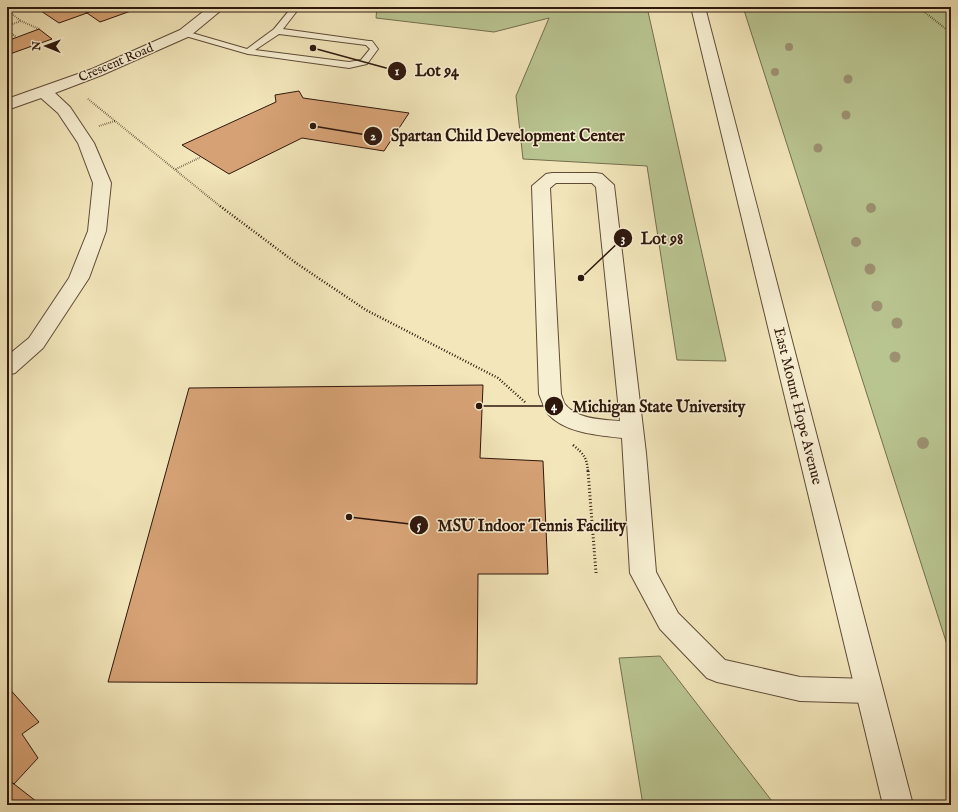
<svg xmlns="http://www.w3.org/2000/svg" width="958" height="812" font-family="'IM FELL English',serif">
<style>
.green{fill:#b9c591;stroke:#746e4f}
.building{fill:#d6a275;stroke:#2e170d}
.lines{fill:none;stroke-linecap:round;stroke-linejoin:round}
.service-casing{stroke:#5f4b38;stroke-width:2}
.minor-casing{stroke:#5f4b38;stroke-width:2}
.tertiary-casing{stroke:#5f4b38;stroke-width:2}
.path-far2{stroke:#2e170d;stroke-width:2;stroke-dasharray:0.5 1.5;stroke-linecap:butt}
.path-far1{stroke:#2e170d;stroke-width:2.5;stroke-dasharray:1 2;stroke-linecap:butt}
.path{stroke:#2e170d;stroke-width:3;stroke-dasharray:1 2.5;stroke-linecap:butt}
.service{fill:#f7efd2;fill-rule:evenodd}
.minor{fill:#f7efd2;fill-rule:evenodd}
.tertiary{fill:#f7efd2;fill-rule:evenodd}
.tree{fill:#9d9171}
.labels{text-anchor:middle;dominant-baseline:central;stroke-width:3;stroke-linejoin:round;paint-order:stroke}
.far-street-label{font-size:13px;fill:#2e170d;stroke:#f7efd2}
.street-label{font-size:15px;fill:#2e170d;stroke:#f7efd2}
.leader{fill:none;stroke:#2e170d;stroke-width:1.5}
.callout-dot{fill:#2e170d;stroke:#f7efd2;stroke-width:1.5}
.mark-label{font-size:12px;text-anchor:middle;font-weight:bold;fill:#fff}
.callout-label{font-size:16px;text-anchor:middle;font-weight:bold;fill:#2e170d;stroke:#f7efd2;stroke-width:3;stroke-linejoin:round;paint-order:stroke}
</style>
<rect width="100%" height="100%" fill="#f2e6ba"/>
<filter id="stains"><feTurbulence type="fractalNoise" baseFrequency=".005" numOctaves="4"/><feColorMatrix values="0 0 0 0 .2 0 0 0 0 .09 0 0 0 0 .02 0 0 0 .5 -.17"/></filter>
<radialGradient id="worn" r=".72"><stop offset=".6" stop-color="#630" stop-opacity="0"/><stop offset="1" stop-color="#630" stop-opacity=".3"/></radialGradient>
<path class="green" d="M377,7h270l79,354 -49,-1 -30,-194 -124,-7 -7,-63 33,-78 -55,14 -118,-14z
M743,7h208v650z
M660,656l115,149h-132l-24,-147z"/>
<path class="building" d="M35,7h44l8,6 -28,10z
M101,7h41l-42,15 -13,-9z
M39,29l13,10 -45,16v-14z
M299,91l4,7 106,15 -25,38 -82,-13 -73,36 -47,-29 94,-43 -1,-7z
M483,385l-3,73 63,3 5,113h-70l-1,110 -369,-2 81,-294z
M7,686l32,36 -17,12 16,24 -24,26 -7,-5z
M7,779l7,5 27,21h-34z"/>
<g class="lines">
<defs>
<path id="service" d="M292,7h8l-17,22 86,12h3l6,8 -11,15 -18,4 -101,-14 -66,-19 -1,-2 4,-2 62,18 27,-20zM279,34l87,11 4,4 -9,11 -12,2 -94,-12z"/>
<path id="minor" d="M209,7h16l-35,29 -88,39 -47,18 15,14 24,36 17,40 -5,48 -17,47 -46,70 -28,25 -8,2v-19l22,-18 40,-60 19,-47 5,-48 -15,-40 -20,-30 -17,-15 -34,12v-11l85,-30 88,-39z
M552,173h44l6,1 12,11 32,268 10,119 22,41 47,47 75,17 69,2 10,3 4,9 -4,9 -10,3 -69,-2 -83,-19 -10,-4 -47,-49 -30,-56 -8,-135c-24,-3 -57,-5 -74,-24 -4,-6 -6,-13 -9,-20l-7,-208 14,-12zM556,183h36l4,4 24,234c-17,-1 -45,-2 -56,-18 -1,-3 -2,-6 -3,-9l-11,-206z"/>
<path id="tertiary" d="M691,7h14l208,798h-30z"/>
</defs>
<use href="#service" class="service-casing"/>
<use href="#minor" class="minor-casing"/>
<use href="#tertiary" class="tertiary-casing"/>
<path class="path-far2" d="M918,7l28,22 5,7
M7,10l14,11
M87,13l2,-6
M7,26l14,-5 18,8
M7,30l9,7
M88,99l133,108
M99,126l16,-5
M176,169l25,-12"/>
<path class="path-far1" d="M220,206l76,57 70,47 132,68 28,25
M573,445c11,9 14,13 15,27"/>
<path class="path" d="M588,471l8,102"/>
<use href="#service" class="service"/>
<use href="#minor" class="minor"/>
<use href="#tertiary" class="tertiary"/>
</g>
<g class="tree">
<circle cx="789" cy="47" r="4"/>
<circle cx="775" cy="72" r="4"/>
<circle cx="848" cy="79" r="4.5"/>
<circle cx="846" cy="115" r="4.5"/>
<circle cx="818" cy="148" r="4.5"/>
<circle cx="871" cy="208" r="5"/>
<circle cx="856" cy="242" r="5"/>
<circle cx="870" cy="269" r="5.5"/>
<circle cx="877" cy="306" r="5.5"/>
<circle cx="897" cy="323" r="5.5"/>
<circle cx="895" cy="357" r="5.5"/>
<circle cx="923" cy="443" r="6"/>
</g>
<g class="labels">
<g class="far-street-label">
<text transform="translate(116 63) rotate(-23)">Crescent Road</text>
</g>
<g class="street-label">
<text transform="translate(798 406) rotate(76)">East Mount Hope Avenue</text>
</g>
</g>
<path class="leader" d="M313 48L397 71M313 126L373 136M581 278L623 238M479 406L554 406M349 517L419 525"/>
<g class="callout-dot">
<circle cx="313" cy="48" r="4"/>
<circle cx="313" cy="126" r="4"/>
<circle cx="581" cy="278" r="4"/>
<circle cx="479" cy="406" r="4"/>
<circle cx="349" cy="517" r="4"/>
<circle cx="397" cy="71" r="10"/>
<circle cx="373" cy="136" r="10"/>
<circle cx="623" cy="238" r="10"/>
<circle cx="554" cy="406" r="10"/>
<circle cx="419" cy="525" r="10"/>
</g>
<g class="mark-label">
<text x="397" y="75">1</text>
<text x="373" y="140">2</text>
<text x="623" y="242">3</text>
<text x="554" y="410">4</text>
<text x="419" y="529">5</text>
</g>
<g class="callout-label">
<text x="437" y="76">Lot 94</text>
<text x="508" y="141">Spartan Child Development Center</text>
<text x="662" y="244">Lot 98</text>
<text x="659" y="412">Michigan State University</text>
<text x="532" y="531">MSU Indoor Tennis Facility</text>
</g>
<rect width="958" height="812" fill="none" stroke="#f2e6ba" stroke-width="24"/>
<rect x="8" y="8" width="942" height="796" fill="none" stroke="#2e170d" stroke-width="2"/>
<rect x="12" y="12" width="934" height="788" fill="none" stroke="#2e170d"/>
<g transform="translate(46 46) rotate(271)" stroke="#f7efd2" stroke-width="3" paint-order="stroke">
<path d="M0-3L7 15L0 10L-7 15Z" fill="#2e170d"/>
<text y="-6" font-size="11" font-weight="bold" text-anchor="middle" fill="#2e170d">N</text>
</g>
<rect width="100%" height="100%" filter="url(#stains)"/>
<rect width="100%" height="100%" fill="url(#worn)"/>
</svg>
